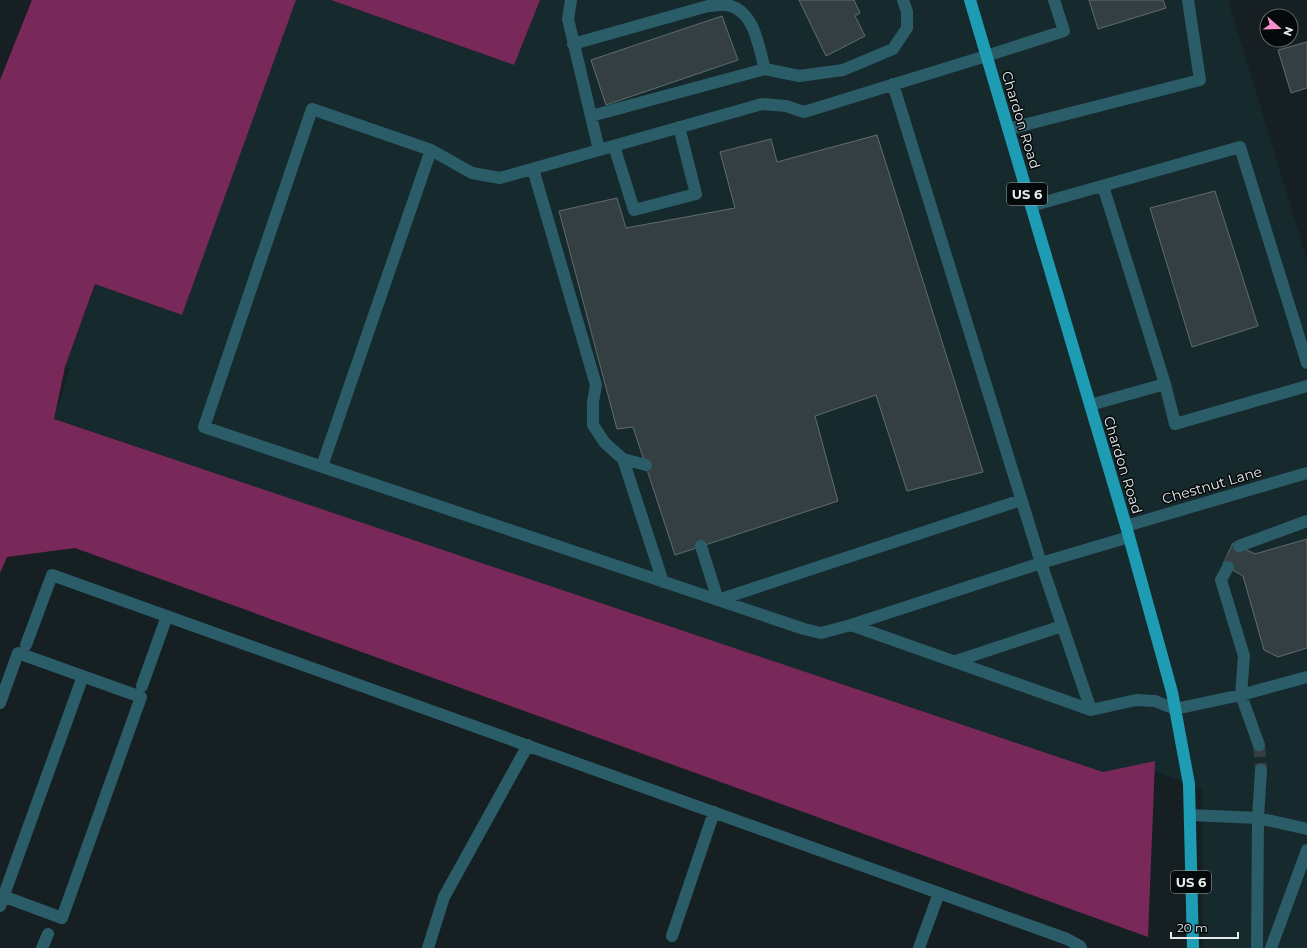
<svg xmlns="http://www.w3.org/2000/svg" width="1307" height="948" font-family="Montserrat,sans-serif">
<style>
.built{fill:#16292d}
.forest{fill:#782859}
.building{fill:#343f42;stroke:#606c6f}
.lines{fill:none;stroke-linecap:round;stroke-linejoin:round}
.minor-tunnel{stroke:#353f42;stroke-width:12;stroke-dasharray:12 6;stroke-linecap:butt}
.minor{stroke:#2b5d69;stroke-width:12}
.major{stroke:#1e9cb4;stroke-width:12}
.labels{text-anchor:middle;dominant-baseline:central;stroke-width:3;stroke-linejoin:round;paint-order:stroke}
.shield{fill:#06090a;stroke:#a3a9aa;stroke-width:1}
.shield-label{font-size:13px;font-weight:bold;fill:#e6edef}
.street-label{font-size:14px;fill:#e6edef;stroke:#06090a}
</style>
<rect width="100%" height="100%" fill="#162023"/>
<path class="built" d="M296,0h35l183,65 26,-65h688l79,260v688h-104l-1,-159 -65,-24 -34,7 -1049,-353 16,-50 -5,-2 31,-83 86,31z"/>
<path class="forest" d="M32,0h264l-114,315 -87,-31 -30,83 -11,52 1049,353 52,-11 -7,176 -1073,-389 -68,9 -7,16v-493z
M331,0h209l-26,65z"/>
<path class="building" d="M799,0h55l6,13 -5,3 10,20 -39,20z
M1089,0h74l3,8 -68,21z
M722,16l16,44 -132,45 -15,-45z
M1307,42v46l-16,5 -13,-43z
M877,135l106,337 -76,19 -31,-96 -61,21 23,85 -163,54 -42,-128 -16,2 -58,-218 58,-13 9,30 109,-20 -15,-56 51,-13 6,23z
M1215,191l43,135 -66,21 -42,-139z
M1307,539v109l-29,9 -14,-7 -21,-74 -20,-12 10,-21 22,11z"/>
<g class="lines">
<path class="minor-tunnel" d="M646,465l33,9 22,72
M1228,567l11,-21
M1259,745l2,25"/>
<path class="minor" d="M571,0l-3,19 31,131
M573,44l135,-38c5,0 13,-2 19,-1 28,5 31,41 38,64
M893,84l148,479 88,-26
M591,116l174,-47 34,7 44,-6 50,-21 14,-21v-16l-4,-12
M1008,129l192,-49 -12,-80
M614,146l20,64 62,-16 -17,-67
M431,150l41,23 28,5 262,-74 24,2 18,6 182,-56 78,-25 -10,-31
M533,169l63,216 -3,17v23l12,18 18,16 40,123
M1103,186l62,198
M1031,206l209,-59 67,216
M1090,405l75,-21 10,40 132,-38
M623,459l23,6
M322,466l109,-316 -119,-41 -108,318 600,202 17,4 30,-8 240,85 45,-10 19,1 20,8 66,-14 66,-18
M1126,526l181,-53
M701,546l17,54 303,-100
M1239,546l68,-25
M1228,567l-7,13 23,76 -3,39 18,50
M851,625l190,-62 50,147
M26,645l26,-70 1015,364 13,7 1,2
M956,661l106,-35
M142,686l25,-70
M0,703l18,-50 123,44 -79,221 -62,-23
M1190,815l68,3 49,11
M0,906l83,-230
M672,936l42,-124
M42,948l6,-14
M428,948l16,-51 84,-152
M919,948l20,-55
M1257,948l1,-130 3,-48
M1271,948l36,-98"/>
<path class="major" d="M970,0l156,526 46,166 17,92 4,164"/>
</g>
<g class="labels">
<g class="shield">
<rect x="1007" y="183" width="40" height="22" rx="3"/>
<rect x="1171" y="871" width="40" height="22" rx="3"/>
</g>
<g class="shield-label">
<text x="1027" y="194">US 6</text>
<text x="1191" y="882">US 6</text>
</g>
<g class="street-label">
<text transform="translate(1021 120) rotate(73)">Chardon Road</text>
<text transform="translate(1123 465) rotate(73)">Chardon Road</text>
<text transform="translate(1212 485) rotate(-16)">Chestnut Lane</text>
</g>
</g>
<g transform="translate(1279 28) rotate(110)"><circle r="19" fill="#06090a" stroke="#606466"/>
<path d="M0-3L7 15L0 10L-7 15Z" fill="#f890cb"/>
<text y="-6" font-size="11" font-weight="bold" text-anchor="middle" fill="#e6edef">N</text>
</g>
<path d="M1171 932v6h67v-6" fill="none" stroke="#e6edef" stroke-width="2"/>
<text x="1177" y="932" font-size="12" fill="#e6edef" stroke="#06090a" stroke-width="3" paint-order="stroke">20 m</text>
</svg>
